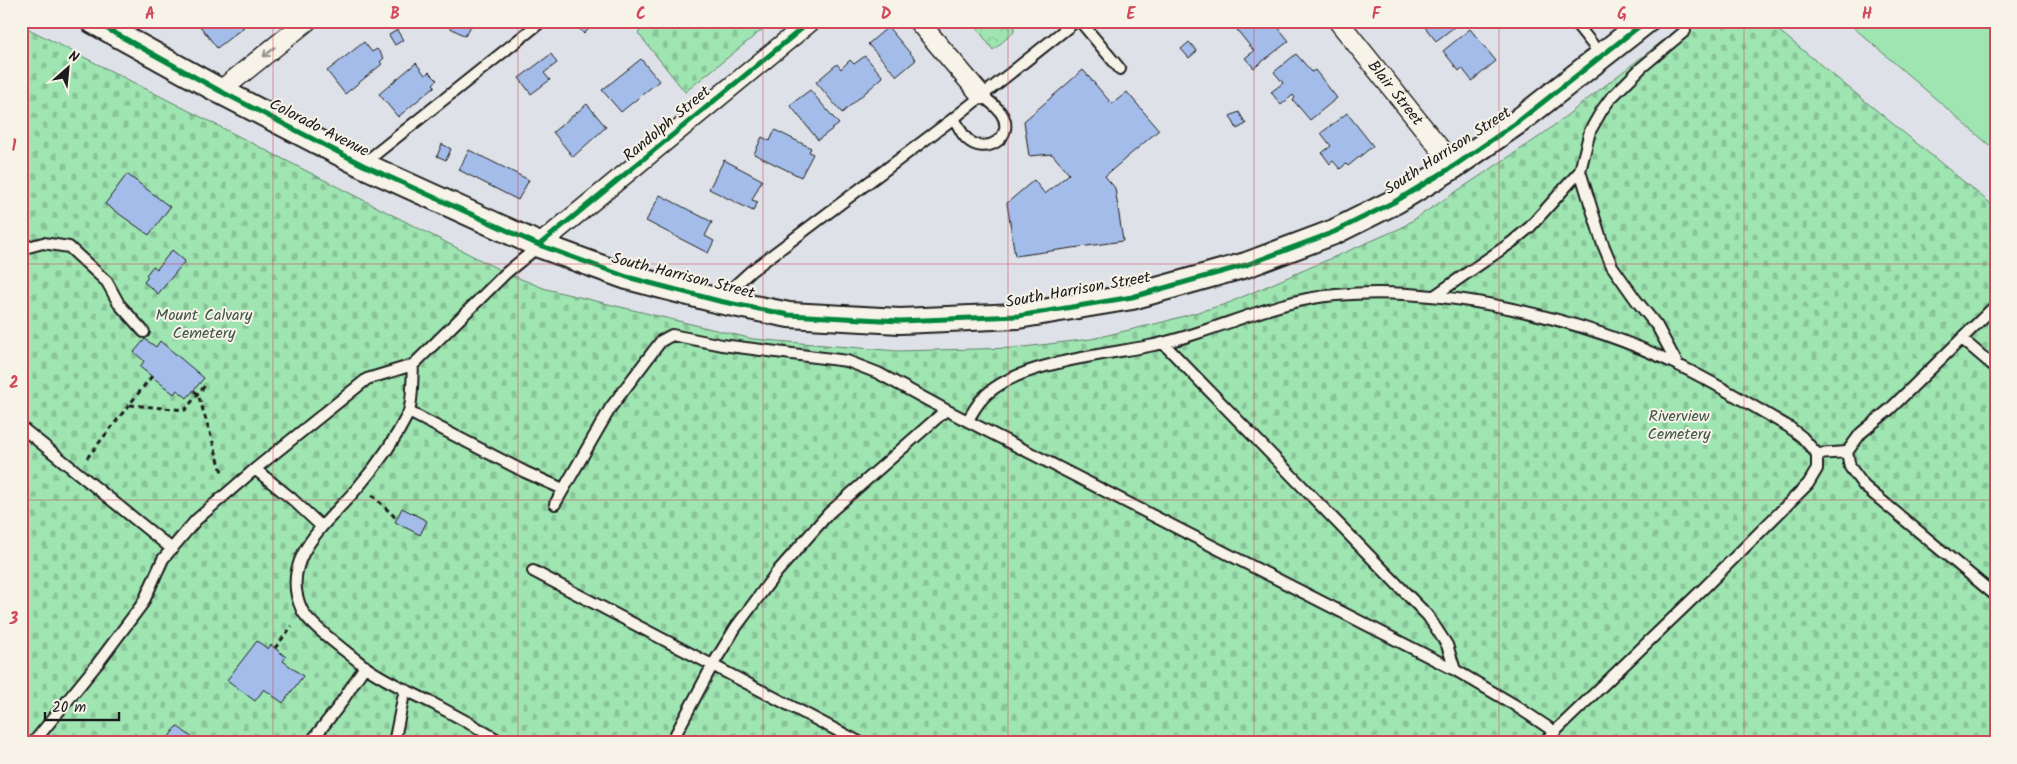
<svg xmlns="http://www.w3.org/2000/svg" width="2017" height="764" font-family="Kalam,sans-serif">
<style>
.cemetery{fill:url(#cemetery-stones);stroke:#5d8067}
.park{fill:url(#park-crowns);stroke:#5d8067}
.garden{fill:#9ee5b2;stroke:#5d8067}
.building{fill:#a3bce9;stroke:#1c1c1c}
.lines{fill:none;stroke-linecap:round;stroke-linejoin:round}
.service-casing{stroke:#1c1c1c;stroke-width:14}
.minor-casing{stroke:#1c1c1c;stroke-width:22}
.tertiary-casing{stroke:#1c1c1c;stroke-width:28}
.path{stroke:#1c1c1c;stroke-width:3;stroke-dasharray:5 4;stroke-linecap:butt}
.service{stroke:#f7f3e8;stroke-width:10}
.minor{stroke:#f7f3e8;stroke-width:19}
.tertiary{stroke:#f7f3e8;stroke-width:24}
.cycleway-casing{stroke:#f7f3e8;stroke-width:8}
.cycleway{stroke:#00873e;stroke-width:5}
.oneway{stroke:#94928c}
.grid{fill:none;stroke:#d1495b;stroke-width:1;stroke-opacity:0.55}
.labels{text-anchor:middle;dominant-baseline:central;stroke-width:4;stroke-linejoin:round;paint-order:stroke}
.street-label{font-size:16px;fill:#1c1c1c;stroke:#f7f3e8}
.park-label{font-size:16px;fill:#435849;stroke:#f7f3e8}
.neatline{fill:none;stroke:#d1495b;stroke-width:2}
.grid-label{font-size:16px;text-anchor:middle;font-weight:bold;fill:#d1495b}
</style>
<defs>
<pattern id="cemetery-stones" width="16" height="16" patternUnits="userSpaceOnUse" patternTransform="scale(1.25)"><rect width="16" height="16" fill="#9ee5b2"/><path d="M2 7V4a2 2 0 0 1 4 0v3zM10 15v-3a2 2 0 0 1 4 0v3z" fill="#88c498"/></pattern>
<pattern id="park-crowns" width="20" height="18" patternUnits="userSpaceOnUse" patternTransform="scale(1.25)"><rect width="20" height="18" fill="#9ee5b2"/><path d="M2 6a3 3 0 1 1 6 0M12 15a3 3 0 1 1 6 0" fill="none" stroke="#88c498"/></pattern>
</defs>
<rect width="100%" height="100%" fill="#dee2e8"/>
<filter id="ink" filterUnits="userSpaceOnUse"><feTurbulence type="fractalNoise" baseFrequency=".02" numOctaves="2"/><feDisplacementMap in="SourceGraphic" scale="10" xChannelSelector="R" yChannelSelector="G"/><feConvolveMatrix kernelMatrix="1 2 1 2 8 2 1 2 1" color-interpolation-filters="sRGB"/></filter>
<g filter="url(#ink)">
<path class="cemetery" d="M652,21h76l4,5 6,-5h35l-88,71 -47,-59z
M1688,21h79l229,187v535h-1975v-718l485,248 40,16 207,50 144,12 118,-3 76,-9 72,-17 63,-18 175,-76 138,-91z"/>
<path class="park" d="M972,21h42v11l-21,18z"/>
<path class="garden" d="M1846,21h150v130z"/>
<path class="building" d="M196,21h43l5,6 -27,21z
M438,21h29l-1,3 5,2 -6,10z
M583,21h5l4,5 -8,8 -6,-7z
M1248,21h25l16,20 -35,27 -9,-10 9,-7 -17,-21z
M1420,21h42l-26,20z
M888,27l28,33 -19,16 -29,-32z
M1470,29l26,32 -24,20 -10,-13 -3,3 -16,-20z
M397,30l6,10 -8,5 -6,-10z
M364,42l8,10 5,-3 7,9 -4,4 2,2 -37,30 -18,-23z
M1189,42l8,9 -8,7 -8,-9z
M551,54l6,9 -13,10 6,7 -19,14 -12,-16z
M1296,54l16,18 3,-2 22,28 -27,22 -17,-20 2,-2 -2,-3 -12,10 -10,-13 12,-9 -9,-11z
M865,56l18,21 -41,36 -26,-31 21,-18 4,5 9,-9 4,4z
M641,59l18,22 -38,31 -19,-22z
M416,63l9,12 4,-3 8,8 -4,4 2,2 -37,31 -19,-23z
M1083,70l29,34 15,-12 32,38 -54,46 10,12 8,53 -108,15 -8,-53 27,-23 11,14 24,-20 -17,-20 -23,2 -5,-35z
M810,90l29,34 -21,16 -28,-35z
M587,104l19,23 -33,30 -20,-25z
M1239,112l7,12 -9,5 -7,-13z
M1347,113l26,33 -25,20 -2,-2 -6,5 -7,-8 -3,3 -8,-11 9,-7 -10,-13z
M775,130l36,18 -2,4 4,2 -12,23 -47,-23 8,-17 8,4z
M442,144l9,5 -5,11 -9,-4z
M469,150l60,30 -11,20 -59,-30z
M724,160l38,20 -10,20 6,2 -5,9 -44,-22z
M127,174l43,33 -21,28 -44,-31z
M660,195l52,27 -7,14 9,5 -6,12 -62,-32z
M172,250l13,11 -27,33 -14,-12 4,-5 -2,-2 7,-9 4,3z
M145,339l11,8 4,-6 44,37 -17,20 -10,-8 -3,4 -34,-27 4,-6 -10,-9z
M402,508l25,13 -7,14 -25,-13z
M257,641l11,8 3,-4 15,12 -3,4 20,15 -20,27 -19,-14 -9,12 -28,-21z
M177,726l17,13 -3,4h-17l-6,-5z"/>
<g class="lines">
<defs>
<path id="service" d="M1080,21l40,48
M1574,21l27,34
M954,118c4,7 7,15 12,20 19,20 51,-2 35,-25 -5,-7 -13,-13 -20,-18
M363,164l179,-143
M1580,171l22,71 10,24 24,34 21,26 21,39
M21,249l22,-6 26,4 38,35 12,22 25,28
M1434,296l78,-54 18,-15 50,-56 10,-40 12,-21 8,-11 32,-32 43,-36
M720,299l31,-28 203,-153 122,-97
M1996,305l-106,104 -29,24 -14,19 3,15 14,19 132,110
M1962,339l34,29
M1163,343l265,273 19,29 8,25
M413,365c-1,13 0,38 -5,49 -13,26 -30,50 -49,72 -29,35 -82,72 -57,124 6,14 49,45 62,56 21,15 46,26 70,38 23,12 46,25 69,39
M409,412l116,60 38,17
M968,420c5,-8 9,-16 15,-22 31,-35 121,-43 166,-52 63,-12 122,-46 187,-51 106,-10 246,23 342,70 38,18 74,41 111,62l13,10 15,17v15l-9,15 -104,104 -161,155
M21,427l151,122
M1817,454l30,-2
M255,469l37,30 29,27
M555,504l56,-97 50,-66 11,-6 50,10 125,16 31,12 68,37 509,260 58,34 42,28
M533,571l328,172
M33,743l65,-80 45,-60 20,-44 33,-39 59,-51 112,-90 46,-14 93,-92 33,-27
M310,743l29,-37 26,-40
M394,743l11,-54
M671,743l41,-77 24,-39 41,-55 52,-59 117,-103"/>
<g id="minor">
<path d="M918,21l63,74"/>
<path id="s1" d="M1338,21l116,145"/>
<path d="M220,91l87,-70"/>
<path d="M539,245l272,-224"/>
</g>
<path id="tertiary" d="M93,21l127,70 143,74 176,80 88,32 92,24 70,14 111,6 118,-5 114,-19 114,-32 88,-33 62,-31 58,-35 65,-45 127,-100"/>
</defs>
<use href="#service" class="service-casing"/>
<use href="#minor" class="minor-casing"/>
<use href="#tertiary" class="tertiary-casing"/>
<path class="path" d="M194,391l4,3 24,78
M130,405l55,5 22,-27
M87,458l65,-82
M372,495l25,24
M275,648l17,-22"/>
<use href="#service" class="service"/>
<use href="#minor" class="minor"/>
<use href="#tertiary" class="tertiary"/>
<defs>
<path id="cycleway" d="M93,21l127,70 143,74 176,80 88,32 92,24 70,14 111,6 118,-5 114,-19 114,-32 88,-33 62,-31 58,-35 65,-45 127,-100
M539,245l272,-224"/>
</defs>
<use href="#cycleway" class="cycleway-casing"/>
<use href="#cycleway" class="cycleway"/>
</g>
<defs><path id="oneway-shaft" d="M-6 0H5M1.5-3L5.5 0L1.5 3" fill="none" stroke-width="1.6" stroke-linecap="round" stroke-linejoin="round" transform="scale(1.25)"/></defs>
<use class="oneway" href="#oneway-shaft" transform="translate(269 52) rotate(141)"/>
</g>
<path class="grid" d="M273,21v722M518,21v722M763,21v722M1008,21v722M1254,21v722M1499,21v722M1744,21v722M21,264h1975M21,500h1975"/>
<g class="labels">
<g class="street-label">
<text stroke="none"><textPath href="#s1" startOffset="92">Blair Street</textPath></text>
<text transform="translate(667 124) rotate(-40)">Randolph Street</text>
<text transform="translate(319 128) rotate(27)">Colorado Avenue</text>
<text transform="translate(1448 151) rotate(-33)">South Harrison Street</text>
<text transform="translate(683 276) rotate(14)">South Harrison Street</text>
<text transform="translate(1078 290) rotate(-10)">South Harrison Street</text>
</g>
<g class="park-label">
<text x="204" y="315">Mount Calvary<tspan x="204" dy="18">Cemetery</tspan></text>
<text x="1679" y="416">Riverview<tspan x="1679" dy="18">Cemetery</tspan></text>
</g>
</g>
<rect width="2017" height="764" fill="none" stroke="#f7f3e8" stroke-width="55"/>
<g transform="translate(68 68) rotate(27)" stroke="#f7f3e8" stroke-width="4" paint-order="stroke">
<path d="M0-4L9 19L0 12L-9 19Z" fill="#1c1c1c"/>
<text y="-8" font-size="14" font-weight="bold" text-anchor="middle" fill="#1c1c1c">N</text>
</g>
<path d="M45 712v8h74v-8" fill="none" stroke="#1c1c1c" stroke-width="2.5"/>
<text x="52" y="712" font-size="15" fill="#1c1c1c" stroke="#f7f3e8" stroke-width="4" paint-order="stroke">20 m</text>
<rect x="28" y="28" width="1962" height="708" class="neatline"/>
<g class="grid-label">
<text x="150" y="19">A</text>
<text x="395" y="19">B</text>
<text x="641" y="19">C</text>
<text x="886" y="19">D</text>
<text x="1131" y="19">E</text>
<text x="1376" y="19">F</text>
<text x="1622" y="19">G</text>
<text x="1867" y="19">H</text>
<text x="14" y="151">1</text>
<text x="14" y="388">2</text>
<text x="14" y="624">3</text>
</g>
</svg>
